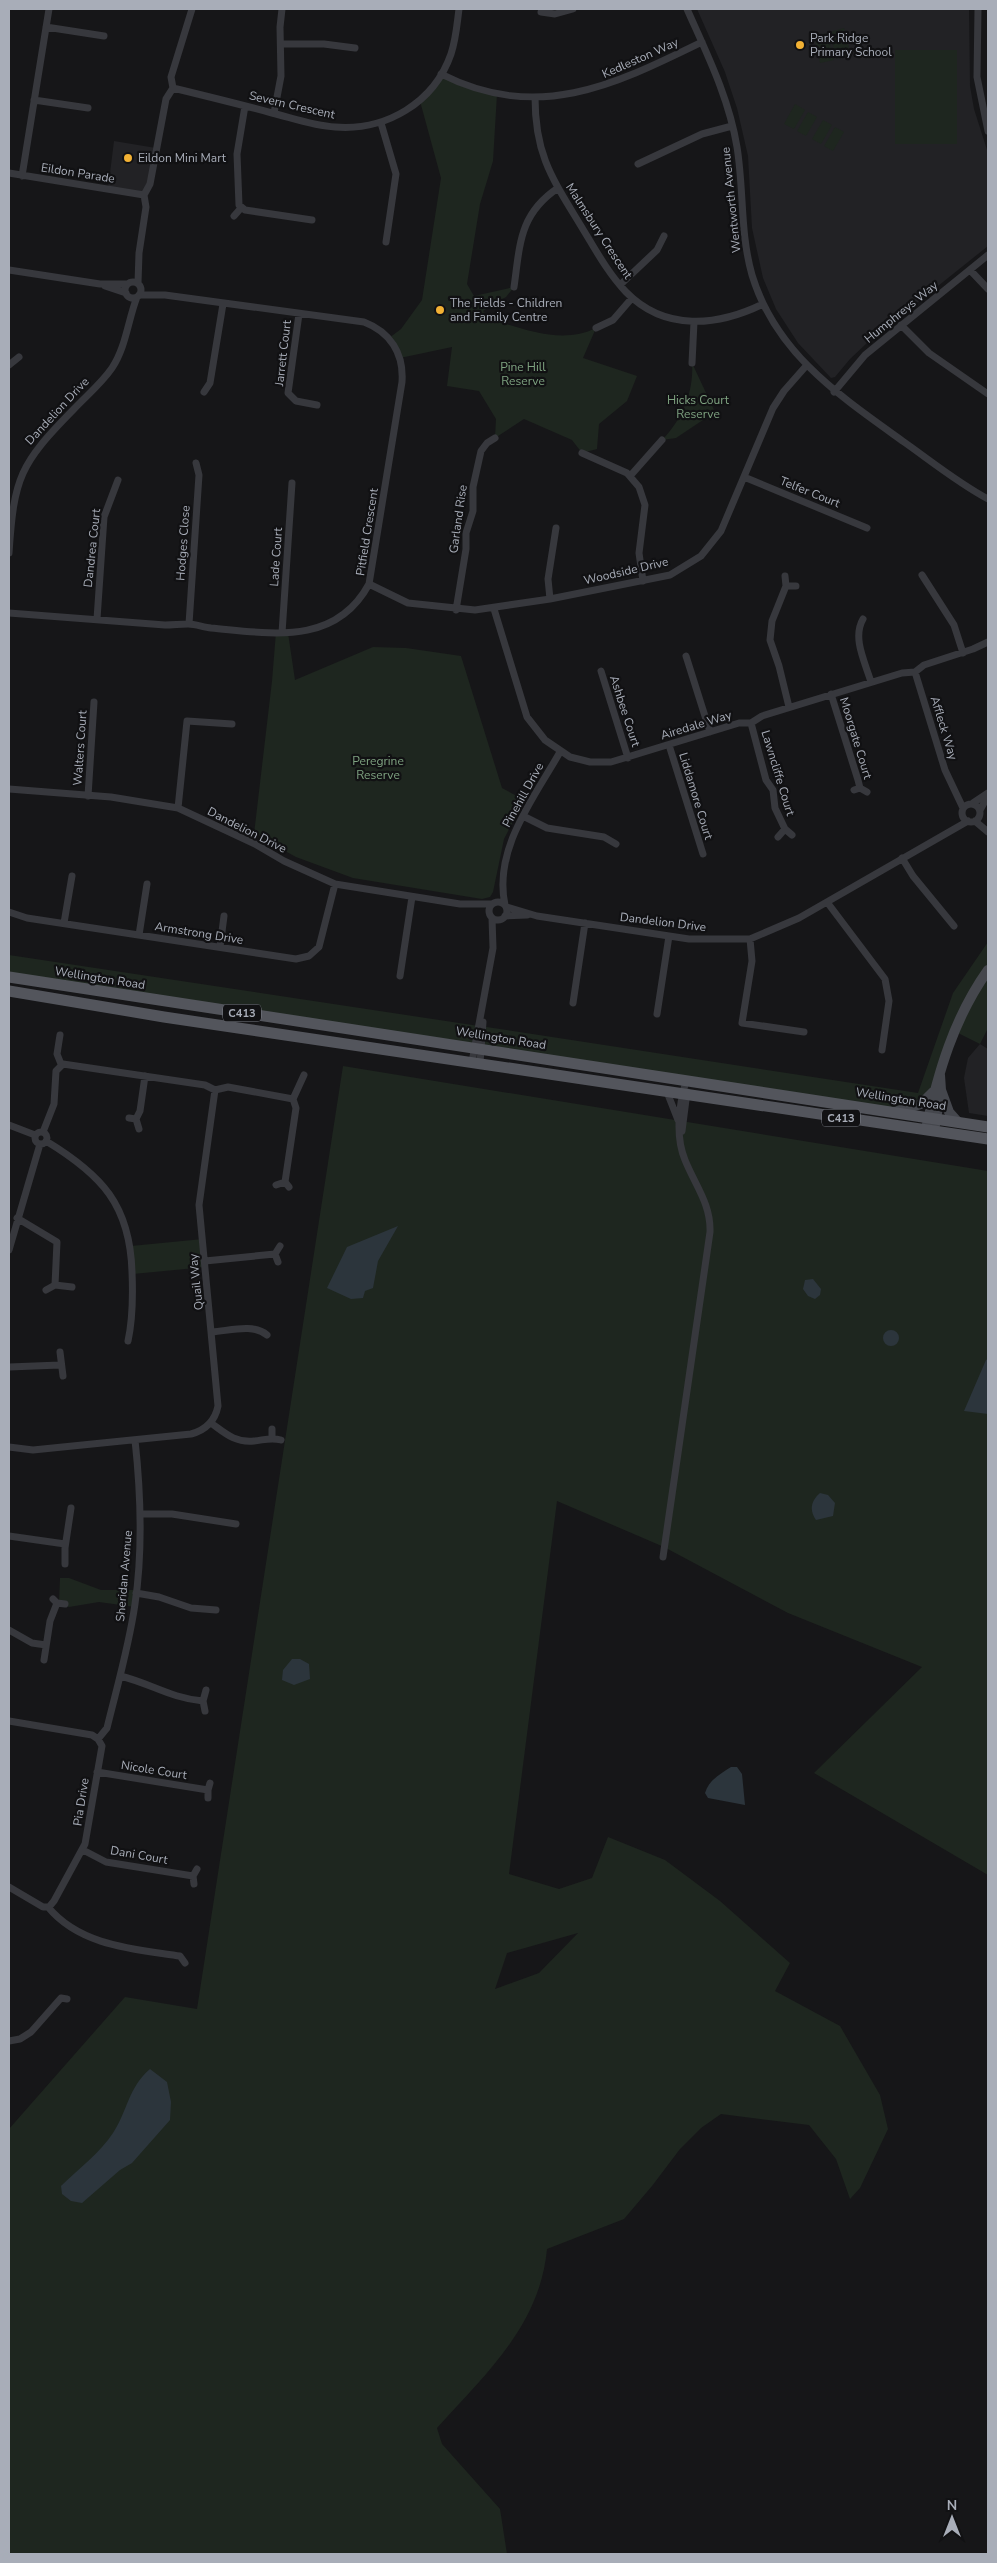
<svg xmlns="http://www.w3.org/2000/svg" width="997" height="2563" font-family="'Nunito Sans',sans-serif">
<style>
.built{fill:#222225}
.green{fill:#1e261f;fill-rule:evenodd}
.water{fill:#2c353c}
.lines{fill:none;stroke-linecap:round;stroke-linejoin:round}
.street{stroke:#37383d;stroke-width:7}
.secondary{stroke:#45474d;stroke-width:10}
.primary{stroke:#53555c;stroke-width:11}
.poi-dot{fill:#f2b134;stroke:#111113;stroke-width:2}
.labels{text-anchor:middle;dominant-baseline:central;stroke-width:4.5;stroke-linejoin:round;paint-order:stroke}
.shield{fill:#111113;stroke:#7b7e86;stroke-width:1}
.shield-label{font-size:11px;font-weight:bold;fill:#a8adb8}
.poi-label{font-size:12px;fill:#a8adb8;stroke:#111113;text-anchor:start}
.street-label{font-size:12px;fill:#a8adb8;stroke:#111113}
.park-label{font-size:12px;fill:#7fa381;stroke:#111113}
</style>
<rect width="100%" height="100%" fill="#161618"/>
<path class="built" d="M697,9l272,1 1,76 4,23 14,44v93l-120,96 -18,17 -15,18 -4,1 -33,-35 -22,-34 -13,-31 -11,-50 -4,-72 -11,-48 -12,-36z
M114,141l42,7 -12,47 -36,-6z
M980,1044l8,5v67l-19,-3 -5,-35 4,-20z"/>
<path class="green" d="M844,28l7,28 -15,3 -6,-27z
M827,33l7,27 -14,3 -6,-27z
M895,50h62v94h-62z
M441,74l56,20 -4,67 -13,43 -13,80 7,12 40,-9 -8,10 -23,14 7,8c34,10 72,26 106,9l-13,30 54,18 -10,25 -28,23 -2,25 -15,4 -10,-13 -48,-21 -29,19 1,-19 -17,-28 -32,-5 5,-39 -52,11 -11,-20 12,-9 21,-29 19,-122 -21,-77z
M795,104l10,6 -11,19 -10,-5z
M808,112l9,5 -11,19 -9,-5z
M823,120l9,5 -11,19 -9,-5z
M835,127l9,5 -11,19 -9,-5z
M692,363l23,49 -39,26 -14,2c20,-20 32,-48 30,-77z
M276,632l12,1 7,47 78,-33 33,1 55,8 41,132 22,12 -20,39 -11,53 -3,5 -8,2 -129,-21 -57,-21 -42,-23 18,-153z
M988,942v86l-8,16 -26,-13 -26,67 -34,14 -412,-63 -2,-23 438,67 35,-100z
M9,955l470,71 -5,22 -465,-70z
M343,1066l645,105v704l-174,-102 108,-106 -134,-54 -124,-66 -107,-46 -48,373 50,15 33,-11 16,-41 57,23 55,41 70,62 -15,28 65,35 40,69 8,34 -28,59 -10,11 -14,-40 -27,-34 -88,-11 -20,14 -21,21 -28,37 -28,33 -77,30c-7,76 -61,125 -110,179l5,16 58,65 7,45h-498v-425l116,-132 72,12zM578,1933l-39,40 -44,16 12,-36z
M203,1239l3,28 -73,7 -2,-28z
M60,1578h9l32,12h36l-2,17 -36,-5 -30,5 -10,-4z"/>
<path class="water" d="M398,1226l-20,35 -5,27 -8,3 -2,7 -12,1 -24,-11 20,-41z
M813,1279l8,10 -1,6 -5,4 -7,-3 -5,-7 2,-9z
M883 1338a8 8 0 1 1 16 0a8 8 0 1 1-16 0Z
M988,1359v55l-24,-3 22,-51z
M820,1493l8,2 7,8 -2,13 -17,4c-7,-10 -5,-19 4,-27z
M292,1659h8l9,5 1,15 -16,6 -12,-5 1,-10z
M731,1767h6l5,7 3,31 -37,-7 -3,-5c4,-13 15,-19 26,-26z
M150,2069l17,13 4,20 -1,18 -38,43 -12,7 -38,33 -11,-2 -9,-7 -1,-8c16,-16 40,-34 52,-53 15,-23 15,-45 37,-64z"/>
<g class="lines">
<path class="street" d="M687,9c20,45 42,89 50,138 7,43 3,86 15,128 24,79 88,121 152,167 27,19 54,41 84,57
M978,9l-1,68 11,54
M541,12l14,2 18,-5
M46,27l58,9
M281,44h43l31,4
M441,74c97,49 173,11 261,-32
M173,88c33,8 66,16 99,25 20,5 42,13 63,14 51,4 99,-24 116,-73 5,-15 6,-30 8,-45
M535,97c0,58 17,81 46,129 14,23 27,47 45,66 39,40 92,34 137,12
M34,100l54,8
M245,106l-8,48 2,51 6,5 67,10
M274,113l7,-37 -1,-49 2,-18
M381,123l15,51 -10,68
M638,164l64,-30 30,-8
M9,173l135,22
M22,176l27,-167
M234,216l7,-8
M9,270l91,14h27
M970,270l18,19
M125 290a8 8 0 1 1 16 0a8 8 0 1 1-16 0Z
M138,283l1,-30 7,-46 -2,-12 6,-11 16,-85 7,-11 -2,-11 21,-68
M620,285l37,-35 7,-14
M105,286l21,7
M514,287c6,-42 5,-73 44,-99
M299,314l-11,79 8,8 21,4
M901,325l28,28 59,41
M596,328l17,-8 19,-22
M692,363l2,-41
M9,365l10,-8
M204,392l6,-9 13,-79
M834,392l31,-37 123,-100
M582,453l45,20 12,14 6,18 -6,48 4,28
M631,475l31,-35
M744,477l123,51
M9,553c5,-76 11,-89 64,-143 13,-14 28,-26 39,-42 14,-21 16,-48 25,-71
M922,575l32,50 9,28
M785,576l1,10 -14,35 -2,19 9,26 10,41
M369,584l39,19 67,7 75,-11 120,-24 31,-19 20,-25 52,-123 11,-17 22,-25
M786,586h10
M550,599l-2,-20 8,-51
M494,609l33,108 18,23 25,17 20,5h21l128,-39h12l11,-7 140,-43 13,-1 9,-7 49,-16 15,-7
M456,610l10,-61v-16l7,-22v-24l8,-36 6,-8 8,-5
M9,613l156,12c8,0 15,-1 23,-1 7,0 15,3 23,4 58,5 124,19 158,-44l33,-202c2,-29 -12,-50 -38,-60l-199,-27h-26
M97,619l7,-102 14,-37
M863,619c-11,19 2,43 8,63
M189,624l10,-149 -3,-12
M282,633l10,-150
M686,656l24,76
M601,671l27,87
M915,672l30,98 18,38
M831,694l27,86 2,8 -6,2
M751,723l15,57 7,10 2,18 10,21 7,6
M669,745l34,109
M860,788l7,4
M9,789l102,8 67,11 77,36 29,17 51,23 125,20h32
M88,796l6,-94
M973,803l15,-10
M962 813a9 9 0 1 1 18 0a9 9 0 1 1-18 0Z
M178,808l9,-87 45,3
M980,810l8,-14
M523,816l24,12 57,9 12,7
M975,821l13,11
M778,837l7,-8
M902,858l11,18 41,50
M827,902l58,77 4,22 -7,49
M489 911a9 9 0 1 1 18 0a9 9 0 1 1-18 0Z
M505,905c-12,-56 29,-107 55,-153
M507,907l30,9 152,23h61l49,-21 169,-97
M9,912l18,6 269,41 13,-3 10,-9 16,-63
M505,916l22,-1
M64,923l8,-47
M139,935l8,-51
M750,939l2,22 -10,62 62,9
M220,947l4,-31
M400,976l12,-79
M573,1003l12,-80
M657,1014l12,-78
M60,1035l-3,19 4,10
M472,1062l21,-114 -1,-30
M480,1063l3,-41
M215,1090l13,-3 65,12 3,9 -11,74
M667,1092l11,28
M293,1099l11,-24
M129,1118l7,1 3,10
M136,1119l4,-8 5,-35
M9,1125l26,10
M682,1131l5,-39
M35 1138a6 6 0 1 1 12 0a6 6 0 1 1-12 0Z
M46,1141c56,34 84,64 86,131 1,23 1,46 -4,69
M276,1185l9,-3 4,5
M17,1218l40,24 -2,43
M9,1250l31,-106
M205,1261l70,-7
M278,1262l-3,-8 5,-8
M46,1290l9,-5 17,2
M212,1332c17,-1 41,-9 55,3
M60,1352l3,24
M9,1367l51,-2
M211,1423c14,10 24,20 43,18 10,-1 17,-4 27,-1
M272,1429v8
M9,1447l24,3 158,-16c15,-4 24,-13 27,-28l-19,-201 16,-115 -10,-5 -142,-21 -7,7 -2,33 -11,28
M141,1514h31l64,10
M9,1536l56,8
M663,1557l47,-325c1,-28 -15,-47 -25,-72 -10,-24 -6,-55 1,-79
M65,1564v-16l6,-40
M136,1593l23,4 32,11 25,2
M57,1603l8,1
M9,1630l23,13 14,2
M44,1660l6,-39 7,-18 -4,-4
M120,1676c30,7 50,22 83,25
M205,1711l-2,-10 3,-11
M9,1721l83,14 6,4 4,7 -17,98 -31,57 -5,6h-6l-34,-20
M98,1739l9,-11c10,-41 22,-82 28,-124 8,-54 6,-109 0,-164
M97,1772l111,18v8
M208,1790l2,-7
M83,1850l23,12 87,14 4,-7
M193,1876l1,8
M48,1907c32,39 86,42 132,49l5,7
M9,2041l11,-2 11,-7 30,-34 6,1"/>
<path class="secondary" d="M941,1090l8,22 9,10
M894,1112l27,-8 12,-12
M935,1125l6,-35 -1,-15
M926,1129c12,-57 28,-111 62,-159"/>
<path class="primary" d="M9,977l979,150
M9,991l155,26 824,122"/>
</g>
<g class="poi-dot">
<circle cx="800" cy="45" r="5"/>
<circle cx="128" cy="158" r="5"/>
<circle cx="440" cy="310" r="5"/>
</g>
<g class="labels">
<g class="shield">
<rect x="223" y="1004.5" width="38" height="17" rx="4"/>
<rect x="822" y="1109.5" width="38" height="17" rx="4"/>
</g>
<g class="shield-label">
<text x="242" y="1013">C413</text>
<text x="841" y="1118">C413</text>
</g>
<g class="poi-label">
<text x="810" y="38">Park Ridge<tspan x="810" dy="14">Primary School</tspan></text>
<text x="138" y="158">Eildon Mini Mart</text>
<text x="450" y="303">The Fields - Children<tspan x="450" dy="14">and Family Centre</tspan></text>
</g>
<g class="street-label">
<text transform="translate(640 58) rotate(-24)">Kedleston Way</text>
<text transform="translate(292 105) rotate(13)">Severn Crescent</text>
<text transform="translate(78 173) rotate(9)">Eildon Parade</text>
<text transform="translate(731 200) rotate(-96)">Wentworth Avenue</text>
<text transform="translate(599 231) rotate(57)">Malmsbury Crescent</text>
<text transform="translate(901 312) rotate(-39)">Humphreys Way</text>
<text transform="translate(283 353) rotate(-83)">Jarrett Court</text>
<text transform="translate(57 411) rotate(-47)">Dandelion Drive</text>
<text transform="translate(810 492) rotate(22)">Telfer Court</text>
<text transform="translate(458 519) rotate(-82)">Garland Rise</text>
<text transform="translate(367 532) rotate(-81)">Pitfield Crescent</text>
<text transform="translate(183 543) rotate(-86)">Hodges Close</text>
<text transform="translate(92 548) rotate(-84)">Dandrea Court</text>
<text transform="translate(276 557) rotate(-86)">Lade Court</text>
<text transform="translate(626 571) rotate(-13)">Woodside Drive</text>
<text transform="translate(625 711) rotate(72)">Ashbee Court</text>
<text transform="translate(696 725) rotate(-17)">Airedale Way</text>
<text transform="translate(944 728) rotate(73)">Affleck Way</text>
<text transform="translate(856 738) rotate(73)">Moorgate Court</text>
<text transform="translate(80 748) rotate(-86)">Walters Court</text>
<text transform="translate(778 773) rotate(73)">Lawncliffe Court</text>
<text transform="translate(523 795) rotate(-61)">Pinehill Drive</text>
<text transform="translate(696 796) rotate(73)">Liddamore Court</text>
<text transform="translate(247 830) rotate(27)">Dandelion Drive</text>
<text transform="translate(663 922) rotate(7)">Dandelion Drive</text>
<text transform="translate(199 933) rotate(9)">Armstrong Drive</text>
<text transform="translate(100 978) rotate(9)">Wellington Road</text>
<text transform="translate(501 1038) rotate(9)">Wellington Road</text>
<text transform="translate(901 1099) rotate(9)">Wellington Road</text>
<text transform="translate(196 1282) rotate(-96)">Quail Way</text>
<text transform="translate(124 1576) rotate(-85)">Sheridan Avenue</text>
<text transform="translate(154 1770) rotate(9)">Nicole Court</text>
<text transform="translate(81 1802) rotate(-81)">Pia Drive</text>
<text transform="translate(139 1855) rotate(10)">Dani Court</text>
</g>
<g class="park-label">
<text x="523" y="367">Pine Hill<tspan x="523" dy="14">Reserve</tspan></text>
<text x="698" y="400">Hicks Court<tspan x="698" dy="14">Reserve</tspan></text>
<text x="378" y="761">Peregrine<tspan x="378" dy="14">Reserve</tspan></text>
</g>
</g>
<rect width="997" height="2563" fill="none" stroke="#a8adb8" stroke-width="20"/>
<g transform="translate(952 2518)" stroke="#111113" stroke-width="4" paint-order="stroke">
<path d="M0-4L9 19L0 12L-9 19Z" fill="#a8adb8"/>
<text y="-8" font-size="14" font-weight="bold" text-anchor="middle" fill="#a8adb8">N</text>
</g>
</svg>
